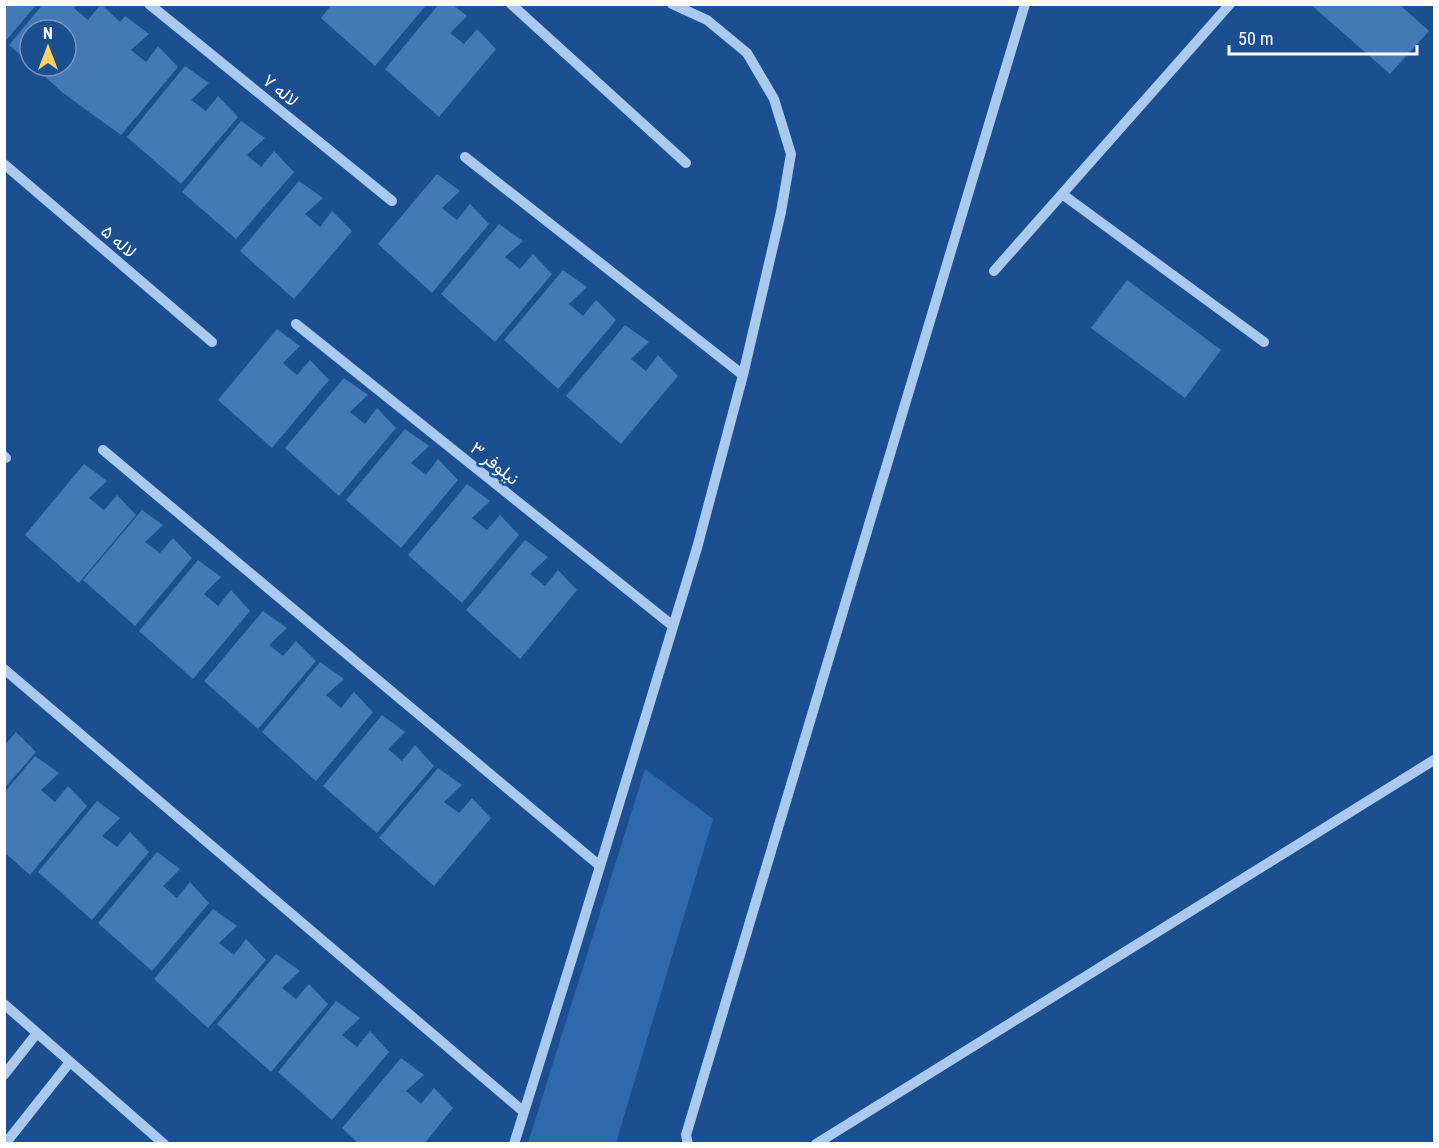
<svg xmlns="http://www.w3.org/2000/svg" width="1439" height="1148" font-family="'Roboto Condensed',Vazirmatn,sans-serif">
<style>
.green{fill:#2e69ad}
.building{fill:#4478b7}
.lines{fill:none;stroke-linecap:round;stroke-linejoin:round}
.minor{stroke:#a9c9ee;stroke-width:10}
.labels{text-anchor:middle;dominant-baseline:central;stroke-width:5;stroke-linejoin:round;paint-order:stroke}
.street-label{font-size:18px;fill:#fff;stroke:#1b4f8f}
</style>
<rect width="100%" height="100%" fill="#1b4f8f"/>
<path class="green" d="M645,769l68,50 -97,324h-88z"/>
<path class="building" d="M4,4h33l-33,39z
M43,4h35l-4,4 14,12 13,-16 19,18 5,-6 24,18 -18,16 15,12 12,-16 20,21 -57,68 -58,-42 -30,-27h33v-36h-36v33l-21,-18z
M332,4h95l-52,62 -54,-48z
M439,4h13l15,12 -17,17 14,11 13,-15 19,20 -57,68 -54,-48z
M1310,4h89l30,27 -39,43z
M185,66l24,17 -18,17 15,11 12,-15 20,21 -57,67 -54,-47z
M241,121l24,17 -18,17 14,12 13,-16 20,21 -58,67 -54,-47z
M437,174l23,17 -18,17 15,12 13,-16 19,20 -57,69 -54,-49z
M299,181l24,17 -18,16 15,13 12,-16 20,20 -58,68 -54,-48z
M499,224l24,17 -18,16 15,12 13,-15 19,20 -57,68 -54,-48z
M563,270l24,17 -18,17 14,12 13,-16 20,20 -58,69 -54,-49z
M1127,280l94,70 -36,48 -94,-70z
M625,325l24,17 -18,17 15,12 12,-16 20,21 -57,68 -55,-48z
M277,329l23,17 -17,17 14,12 13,-15 19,20 -57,68 -54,-48z
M344,378l24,17 -18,17 15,12 12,-16 19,20 -57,68 -54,-48z
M405,429l24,17 -18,17 15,12 12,-16 20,21 -57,68 -55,-48z
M84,464l23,17 -18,17 15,12 13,-15 19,20 -57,68 -54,-48z
M467,484l23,17 -18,17 15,12 13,-15 19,20 -57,68 -54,-48z
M142,510l21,15 -18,17 15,11 13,-15 19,20 -57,68 -52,-46z
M525,540l23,17 -18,17 15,12 13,-16 19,20 -57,69 -54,-49z
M198,560l23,17 -17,17 14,12 13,-16 19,21 -57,68 -54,-48z
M263,611l24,17 -18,17 14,11 13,-15 20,20 -58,68 -54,-48z
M320,662l24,17 -18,16 15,13 13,-16 19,20 -57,69 -54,-49z
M382,715l23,17 -17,17 14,12 13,-16 19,21 -57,67 -54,-47z
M16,732l20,20 -32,37v-43z
M35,756l24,17 -18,17 14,12 13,-16 19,20 -57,69 -26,-23v-59z
M438,768l24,17 -18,17 15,11 13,-15 19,20 -57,68 -55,-48z
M97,801l23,17 -18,18 15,11 13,-15 19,20 -57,68 -54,-48z
M157,852l23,17 -17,17 14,12 13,-16 19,21 -57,68 -54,-48z
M213,909l24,17 -18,17 15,12 12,-16 20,21 -58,68 -54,-49z
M276,954l24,17 -18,17 14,11 13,-15 19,20 -57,68 -54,-48z
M336,1001l24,17 -18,17 15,12 13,-16 19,21 -57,68 -54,-48z
M401,1058l23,17 -18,16 15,13 13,-16 19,20 -29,36h-65l-17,-16z"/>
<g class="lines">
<path class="minor" d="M149,4l243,197
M511,4l175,159
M465,157l278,218
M4,164l208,178
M1062,194l202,148
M994,271l236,-267
M296,324l377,302
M103,450l497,416
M4,456l2,2
M4,669l520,443
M4,1004l160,140
M4,1075l33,-42
M5,1144l65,-82
M514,1144l55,-176 128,-420 46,-173 38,-163 10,-58 -17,-55 -27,-46 -40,-33 -35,-16
M688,1144l-2,-9 339,-1131
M816,1144l618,-384"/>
</g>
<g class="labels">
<g class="street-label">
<text transform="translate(281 90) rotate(39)">لاله ٧</text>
<text transform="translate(119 241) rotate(41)">لاله ۵</text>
<text transform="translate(495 463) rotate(39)">نیلوفر ٣</text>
</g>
</g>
<rect width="1439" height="1148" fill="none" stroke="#ffffff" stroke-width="12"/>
<g transform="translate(48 48)"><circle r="28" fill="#1b4f8f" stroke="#7695bc" stroke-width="1.5"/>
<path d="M0-4.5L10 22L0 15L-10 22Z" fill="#ffd166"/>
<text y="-9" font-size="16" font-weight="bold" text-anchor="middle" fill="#ffffff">N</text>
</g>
<path d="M1229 45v9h188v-9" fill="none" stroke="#ffffff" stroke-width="3"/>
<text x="1238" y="45" font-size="18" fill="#ffffff" stroke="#1b4f8f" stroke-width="4.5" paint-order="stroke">50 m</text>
</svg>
